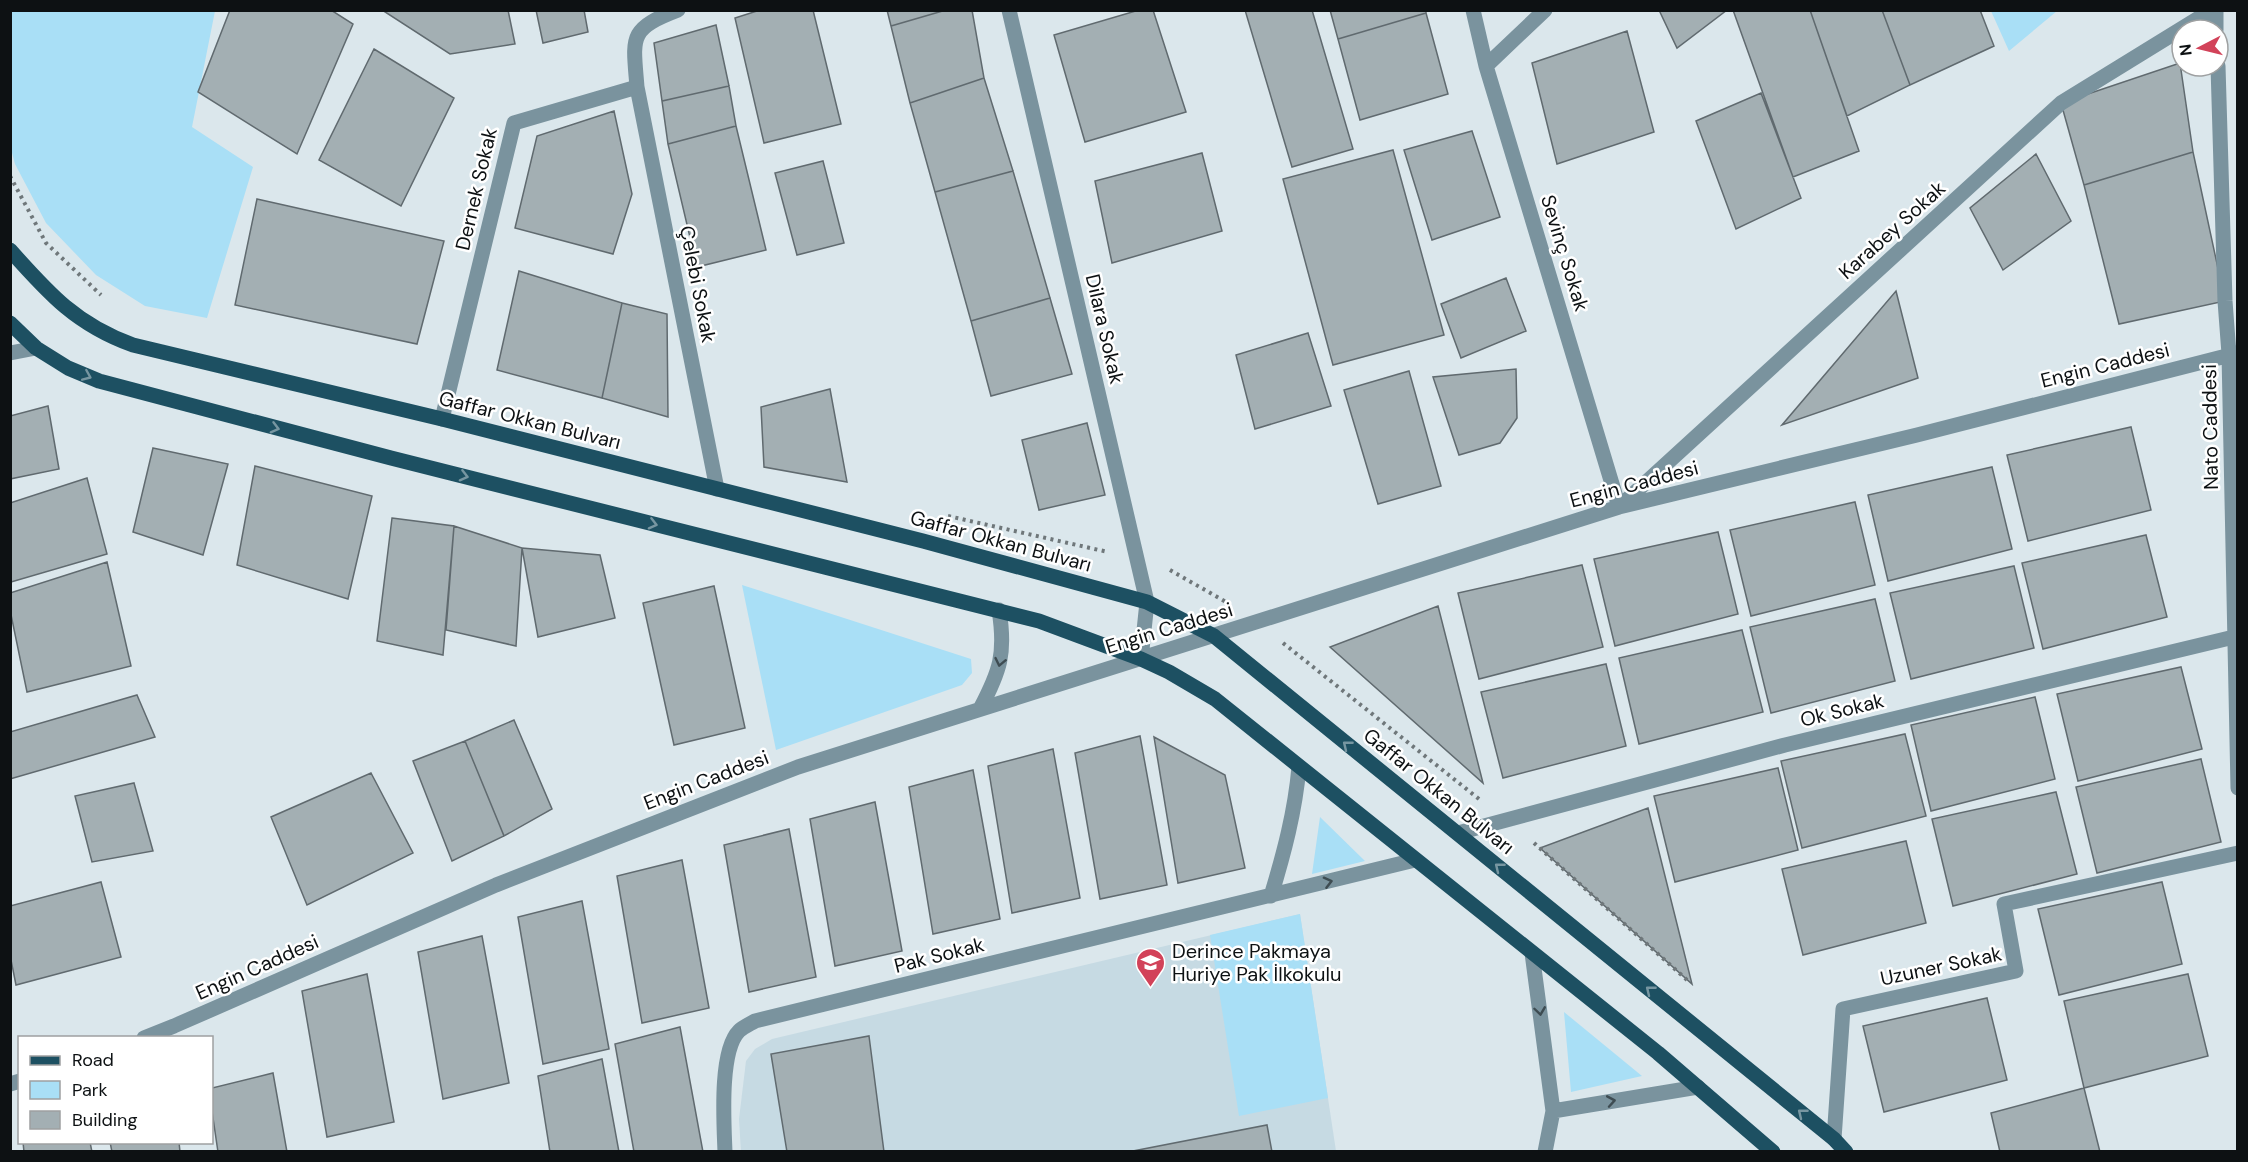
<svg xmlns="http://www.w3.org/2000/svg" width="2248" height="1162" font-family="'DM Sans',sans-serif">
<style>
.built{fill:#c6dae3}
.green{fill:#a9dff6}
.building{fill:#a3afb3;stroke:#606a6f;stroke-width:1.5}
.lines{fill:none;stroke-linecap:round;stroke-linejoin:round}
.path{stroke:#6f777a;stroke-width:4;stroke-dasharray:3 4.5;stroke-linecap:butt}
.minor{stroke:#7a939e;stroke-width:15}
.major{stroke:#1d5062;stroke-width:15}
.oneway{stroke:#7796a1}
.oneway2{stroke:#3e4c52}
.labels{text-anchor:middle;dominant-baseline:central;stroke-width:5;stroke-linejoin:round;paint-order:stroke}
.street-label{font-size:20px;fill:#0d1113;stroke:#fff}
.poi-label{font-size:20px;fill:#0d1113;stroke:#fff;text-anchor:start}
</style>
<rect width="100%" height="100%" fill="#dbe7ec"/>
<path class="built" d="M1300,914l36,237 -595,1 -2,-33 7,-58 9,-12 17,-10z"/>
<path class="green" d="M10,11h205l-23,116 61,40 -46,151 -62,-12 -49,-31 -50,-52 -31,-59 -4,-15z
M1991,11h66l-48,40z
M742,585l229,74 1,14 -10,12 -186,65z
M1320,817l45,44 -53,13z
M1300,914l28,184 -89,18 -29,-181z
M1564,1012l78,64 -71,16z"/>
<path class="building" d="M230,10h101l22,14 -56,130 -99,-62z
M382,10h126l7,34 -65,10z
M536,10h48l4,22 -45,11z
M760,10h53l28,114 -77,19 -29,-125z
M887,10h59l-55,16z
M946,10h26l12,68 -74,25 -19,-77z
M1139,10h14l33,102 -101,30 -31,-107z
M1245,10h67l41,139 -61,18z
M1330,10h96v3l-88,26z
M1659,10h68l-50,38z
M1733,10h77l49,141 -66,26z
M1810,10h72l28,75 -63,31z
M1882,10h98l14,36 -84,39z
M1426,13l22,81 -88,26 -22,-81z
M716,25l13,61 -67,15 -8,-58z
M1627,31l27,101 -97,32 -25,-101z
M374,49l80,49 -53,108 -82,-46z
M2180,63l13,89 -109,33 -23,-82z
M984,78l29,93 -78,21 -25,-89z
M729,86l7,40 -68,18 -6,-43z
M1761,93l40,105 -65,31 -40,-108z
M614,111l18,83 -19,60 -98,-26 22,-92z
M736,126l30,124 -69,17 -29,-123z
M1472,131l28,86 -68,23 -28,-90z
M1393,150l51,185 -111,30 -50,-186z
M2193,152l32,149 -106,23 -35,-139z
M1202,153l20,78 -110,32 -17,-82z
M2036,154l35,67 -68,49 -33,-62z
M823,161l21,82 -47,12 -22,-82z
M1013,171l37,127 -79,23 -36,-129z
M257,199l187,42 -27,103 -182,-39z
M519,271l103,32 -20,95 -105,-28z
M1506,278l20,53 -65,27 -20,-54z
M1896,291l22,87 -136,47z
M1050,298l22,76 -81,22 -20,-75z
M622,303l45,11 1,103 -66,-19z
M1308,333l23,73 -76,23 -19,-74z
M1516,369l1,49 -17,25 -41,12 -26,-78z
M1409,371l32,115 -63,18 -34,-114z
M830,389l17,93 -83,-15 -3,-60z
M48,406l11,63 -49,10v-63z
M1087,423l18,72 -66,15 -17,-70z
M2131,427l20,83 -123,31 -21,-86z
M153,448l75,16 -25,91 -70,-23z
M255,466l117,30 -24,103 -111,-34z
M1992,467l20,82 -124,32 -20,-86z
M87,478l20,76 -96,28 -1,-79z
M1855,502l20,83 -124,31 -21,-86z
M392,518l62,8 -11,129 -66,-14z
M454,526l68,22 -6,98 -70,-16z
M1718,532l20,82 -123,32 -21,-87z
M2146,535l21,82 -124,32 -21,-86z
M522,548l78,7 15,63 -77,19z
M107,562l24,104 -104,26 -17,-82v-17z
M1582,565l21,82 -124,32 -21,-86z
M2014,566l20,82 -123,31 -21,-86z
M714,586l31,142 -71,17 -31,-142z
M1875,599l20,82 -124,32 -21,-86z
M1438,606l45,177 -153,-136z
M1742,630l21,82 -124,32 -20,-86z
M1606,664l20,82 -123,32 -22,-86z
M2181,667l21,82 -124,32 -21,-87z
M137,695l18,42 -145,42v-47z
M2035,697l20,82 -124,32 -20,-86z
M514,720l38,89 -48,27 -39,-95z
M1905,734l21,82 -124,32 -21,-87z
M1140,736l27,149 -67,14 -25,-146z
M1154,737l71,38 20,93 -67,15z
M465,741l39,95 -52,25 -39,-100z
M1053,749l27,149 -68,15 -24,-147z
M2201,759l20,83 -124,31 -21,-86z
M1778,768l20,82 -123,32 -21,-86z
M973,770l27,149 -67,15 -24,-147z
M371,773l42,80 -106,52 -36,-88z
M134,783l19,68 -61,11 -17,-66z
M2056,792l21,82 -124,32 -21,-87z
M875,802l27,149 -67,15 -25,-147z
M1648,808l44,176 -152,-136z
M789,829l27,148 -67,15 -25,-147z
M1906,841l20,82 -123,32 -21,-86z
M682,860l27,148 -67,15 -25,-147z
M101,882l20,75 -105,28 -6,-30v-49z
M2162,882l20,82 -123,31 -21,-86z
M582,901l27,148 -66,15 -25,-147z
M482,936l27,147 -66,16 -25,-147z
M367,974l27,148 -67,15 -25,-146z
M2188,974l20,82 -124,32 -20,-87z
M1987,998l20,82 -123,32 -21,-86z
M680,1027l23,125h-69l-19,-108z
M869,1036l15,116h-97l-16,-98z
M602,1059l17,93h-69l-12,-76z
M273,1073l14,79h-69l-6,-41v-23z
M2084,1088l16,64h-100l-9,-39z
M1267,1125l5,27h-138l-1,-1z
M23,1142h67l2,10h-68z
M110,1142h69l1,10h-68z"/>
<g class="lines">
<path class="path" d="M10,176l36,67 55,52
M948,516l160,36
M1170,570l56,32
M1283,643l196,156
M1534,843l153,137"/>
<path class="minor" d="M1009,10l138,592 -6,57
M1473,10l13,56 133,441 442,-404 151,-93
M2216,10v20
M1486,66l59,-56
M2218,66l7,235 4,53 9,434
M637,87l80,402
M10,353l26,-5
M442,419l72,-296 123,-36c-4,-50 -9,-58 41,-77
M980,709c20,-38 26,-55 19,-99
M1458,833l327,-88 453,-109
M1271,896c13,-43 24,-84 28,-129
M1532,953l21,158 -8,41
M144,1038l30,-12 322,-141 302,-118 821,-260 298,-72 321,-82
M10,1084l10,-3
M1553,1111l145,-24
M1834,1139l9,-130 173,-38 -12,-67 234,-51
M725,1152c-1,-28 -6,-101 14,-121 4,-4 11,-7 16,-10l660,-161"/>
<path class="major" d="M10,250c39,44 67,75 123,95l309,74 481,122 224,61 67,34 620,503 12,13
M10,323l26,25 32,20 31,13 292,77 648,163 102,38 28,13 46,27 443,354 115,99"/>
</g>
<defs><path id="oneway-chevron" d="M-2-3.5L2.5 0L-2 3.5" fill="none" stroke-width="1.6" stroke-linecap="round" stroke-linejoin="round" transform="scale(1.5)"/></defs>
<g class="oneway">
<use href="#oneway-chevron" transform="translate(87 376) rotate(23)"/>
<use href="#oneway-chevron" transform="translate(275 428) rotate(15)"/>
<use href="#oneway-chevron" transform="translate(464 476) rotate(14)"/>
<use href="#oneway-chevron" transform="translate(653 524) rotate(14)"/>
<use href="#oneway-chevron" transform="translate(1347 745) rotate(-141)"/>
<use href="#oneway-chevron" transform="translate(1499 867) rotate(-141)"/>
<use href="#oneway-chevron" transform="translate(1650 990) rotate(-141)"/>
<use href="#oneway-chevron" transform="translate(1802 1113) rotate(-141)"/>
</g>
<g class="oneway2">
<use href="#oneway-chevron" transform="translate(1000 662) rotate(102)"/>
<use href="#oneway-chevron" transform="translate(1328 882) rotate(-14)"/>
<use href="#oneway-chevron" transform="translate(1540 1011) rotate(82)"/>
<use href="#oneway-chevron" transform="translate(1611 1101) rotate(-10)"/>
</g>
<defs>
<symbol id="school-pin" viewBox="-11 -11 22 30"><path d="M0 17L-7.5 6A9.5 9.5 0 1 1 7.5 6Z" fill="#d24259" stroke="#fff"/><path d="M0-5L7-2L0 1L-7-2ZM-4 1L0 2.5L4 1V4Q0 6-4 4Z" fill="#fff"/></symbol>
</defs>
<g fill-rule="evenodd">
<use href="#school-pin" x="1134" y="946" width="33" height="45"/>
</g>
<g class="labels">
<g class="street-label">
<text transform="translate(476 189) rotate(-77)">Dernek Sokak</text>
<text transform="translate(1892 230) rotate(-42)">Karabey Sokak</text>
<text transform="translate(1565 253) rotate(73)">Sevinç Sokak</text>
<text transform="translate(698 284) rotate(79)">Çelebi Sokak</text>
<text transform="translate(1105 329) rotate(77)">Dilara Sokak</text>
<text transform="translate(2105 365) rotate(-14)">Engin Caddesi</text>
<text transform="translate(530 420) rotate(14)">Gaffar Okkan Bulvarı</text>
<text transform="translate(2210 427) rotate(-91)">Nato Caddesi</text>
<text transform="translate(1634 484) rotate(-15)">Engin Caddesi</text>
<text transform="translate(1001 541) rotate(15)">Gaffar Okkan Bulvarı</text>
<text transform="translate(1169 628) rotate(-17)">Engin Caddesi</text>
<text transform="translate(1842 710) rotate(-14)">Ok Sokak</text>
<text transform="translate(706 780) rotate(-21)">Engin Caddesi</text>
<text transform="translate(1439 791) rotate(39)">Gaffar Okkan Bulvarı</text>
<text transform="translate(939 955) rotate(-14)">Pak Sokak</text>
<text transform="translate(1941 966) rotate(-12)">Uzuner Sokak</text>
<text transform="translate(257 967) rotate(-24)">Engin Caddesi</text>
</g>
<g class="poi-label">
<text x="1172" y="951">Derince Pakmaya<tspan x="1172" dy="23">Huriye Pak İlkokulu</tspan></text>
</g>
</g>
<rect width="2248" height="1162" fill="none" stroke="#0d1113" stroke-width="24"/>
<rect x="18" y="1036" width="195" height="108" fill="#ffffff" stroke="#9ea0a1" stroke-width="1.5"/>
<rect x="30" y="1056" width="30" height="9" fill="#1d5062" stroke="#9ea0a1" stroke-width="1.5"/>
<text x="72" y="1066" font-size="18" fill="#0d1113">Road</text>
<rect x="30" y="1081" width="30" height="18" fill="#a9dff6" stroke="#9ea0a1" stroke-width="1.5"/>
<text x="72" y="1096" font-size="18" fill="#0d1113">Park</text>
<rect x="30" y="1111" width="30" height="18" fill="#a3afb3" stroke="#9ea0a1" stroke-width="1.5"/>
<text x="72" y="1126" font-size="18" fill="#0d1113">Building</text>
<g transform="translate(2200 48) rotate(263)"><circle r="28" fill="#ffffff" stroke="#9ea0a1" stroke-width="1.5"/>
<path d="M0-4.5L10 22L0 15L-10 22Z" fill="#d24259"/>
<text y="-9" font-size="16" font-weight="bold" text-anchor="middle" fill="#0d1113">N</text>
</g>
</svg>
